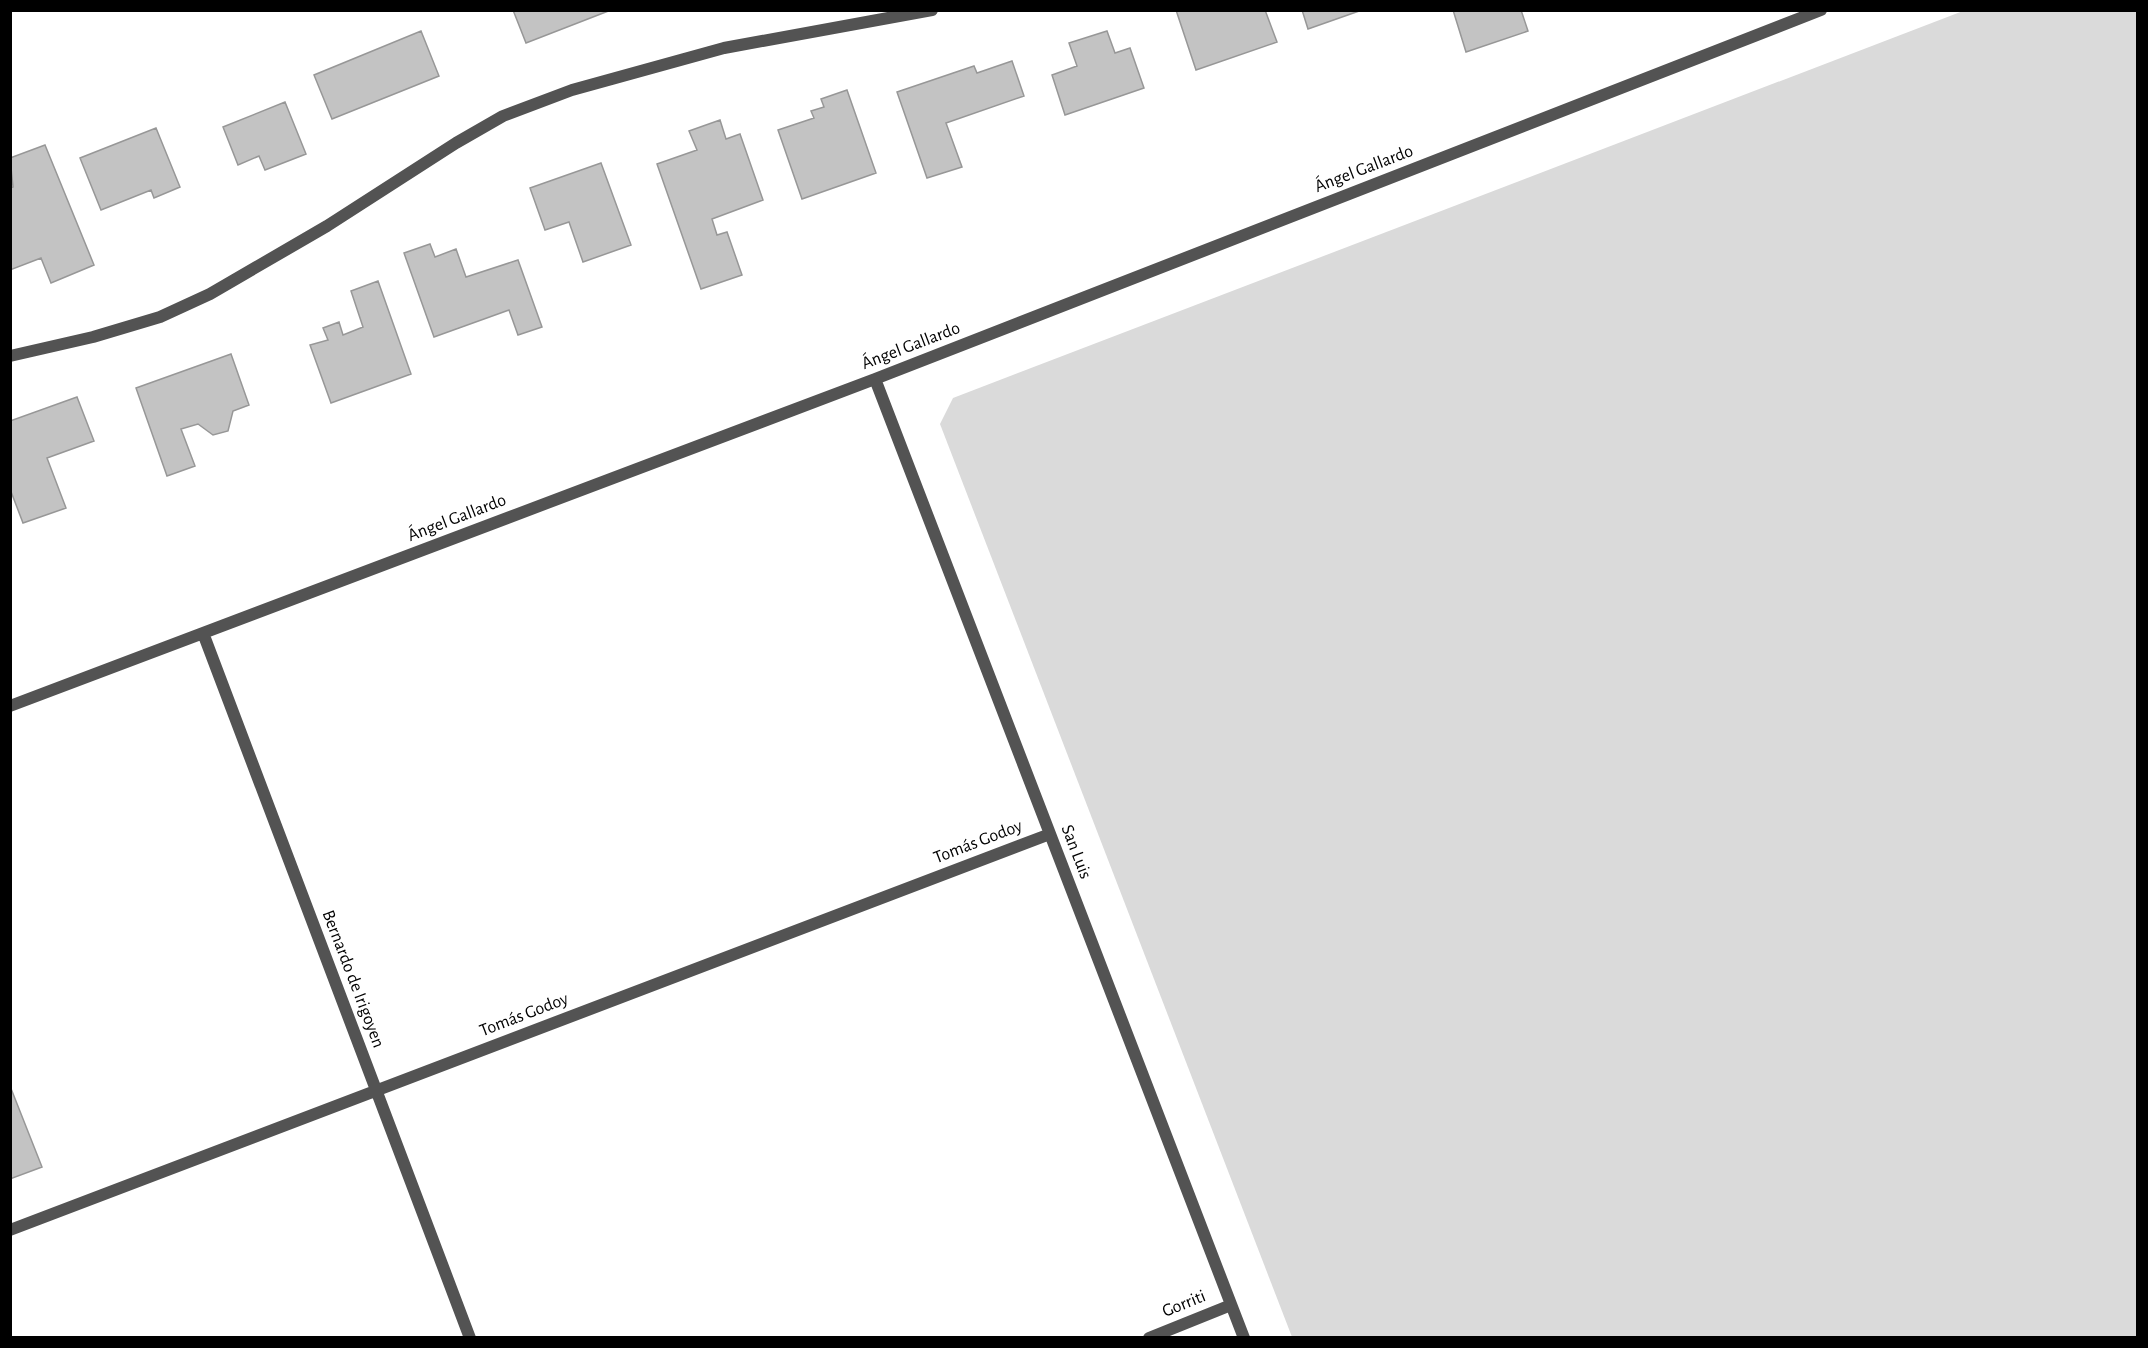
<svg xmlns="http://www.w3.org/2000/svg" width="2148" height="1348" font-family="'Alegreya Sans',sans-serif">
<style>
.green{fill:#dadada}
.building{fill:#c3c3c3;stroke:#979797;stroke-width:1.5}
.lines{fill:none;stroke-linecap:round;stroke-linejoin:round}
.minor{stroke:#535353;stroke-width:12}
.labels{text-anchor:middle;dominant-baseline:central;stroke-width:4.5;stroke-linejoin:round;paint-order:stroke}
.street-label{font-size:18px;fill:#000;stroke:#fff}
</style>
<rect width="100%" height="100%" fill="#fff"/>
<path class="green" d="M1963,11h174v1326h-845l-352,-913 13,-26z"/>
<path class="building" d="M513,10h98l-85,33z
M1176,10h89l12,32 -81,28z
M1302,10h60l-54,19z
M1453,10h68l7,21 -62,21z
M421,31l18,45 -107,43 -18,-44z
M1107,31l8,22 15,-5 14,40 -79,27 -13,-40 25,-9 -8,-23z
M1012,61l12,35 -78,27 16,44 -35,11 -30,-86 77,-26 3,7z
M847,90l29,83 -74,26 -24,-69 36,-12 -3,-7 13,-4 -3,-8z
M285,102l21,52 -41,16 -6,-14 -21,9 -15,-38z
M720,120l6,19 14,-5 23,66 -51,19 5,16 10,-3 15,43 -41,14 -44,-125 40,-14 -8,-19z
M156,128l24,59 -26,11 -3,-8 -50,20 -21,-52z
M45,145l49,120 -43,18 -10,-25 -31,12v-82l3,-1 -3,-29z
M601,163l30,82 -48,17 -14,-40 -24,8 -15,-42z
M430,244l5,13 21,-8 10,28 52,-17 24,67 -24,8 -9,-25 -75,27 -30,-84z
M378,281l33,93 -80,29 -21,-58 18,-5 -5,-12 16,-6 4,13 20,-8 -12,-36z
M231,354l18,51 -16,6 -5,20 -15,4 -15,-11 -17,5 14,37 -28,10 -31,-88z
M77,397l17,44 -47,17 19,50 -43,15 -13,-34v-68z
M10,1086l32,81 -32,12z"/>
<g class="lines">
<path class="minor" d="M10,356l83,-19 67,-20 50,-23 117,-68 129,-83 47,-27 69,-26 152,-42 208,-38
M875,379l369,959
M203,633l267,705
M10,706l865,-327 946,-369
M10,1230l1040,-396
M1149,1338l82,-33"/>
</g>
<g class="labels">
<g class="street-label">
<text transform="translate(1364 169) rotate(-21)">Ángel Gallardo</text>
<text transform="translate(911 346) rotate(-21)">Ángel Gallardo</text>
<text transform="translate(457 518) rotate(-21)">Ángel Gallardo</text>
<text transform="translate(978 842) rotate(-21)">Tomás Godoy</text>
<text transform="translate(1076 852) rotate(69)">San Luis</text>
<text transform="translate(353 979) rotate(69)">Bernardo de Irigoyen</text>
<text transform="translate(524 1015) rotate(-21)">Tomás Godoy</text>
<text transform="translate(1184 1304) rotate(-22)">Gorriti</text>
</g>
</g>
<rect width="2148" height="1348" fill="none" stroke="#000000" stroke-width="24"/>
</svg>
